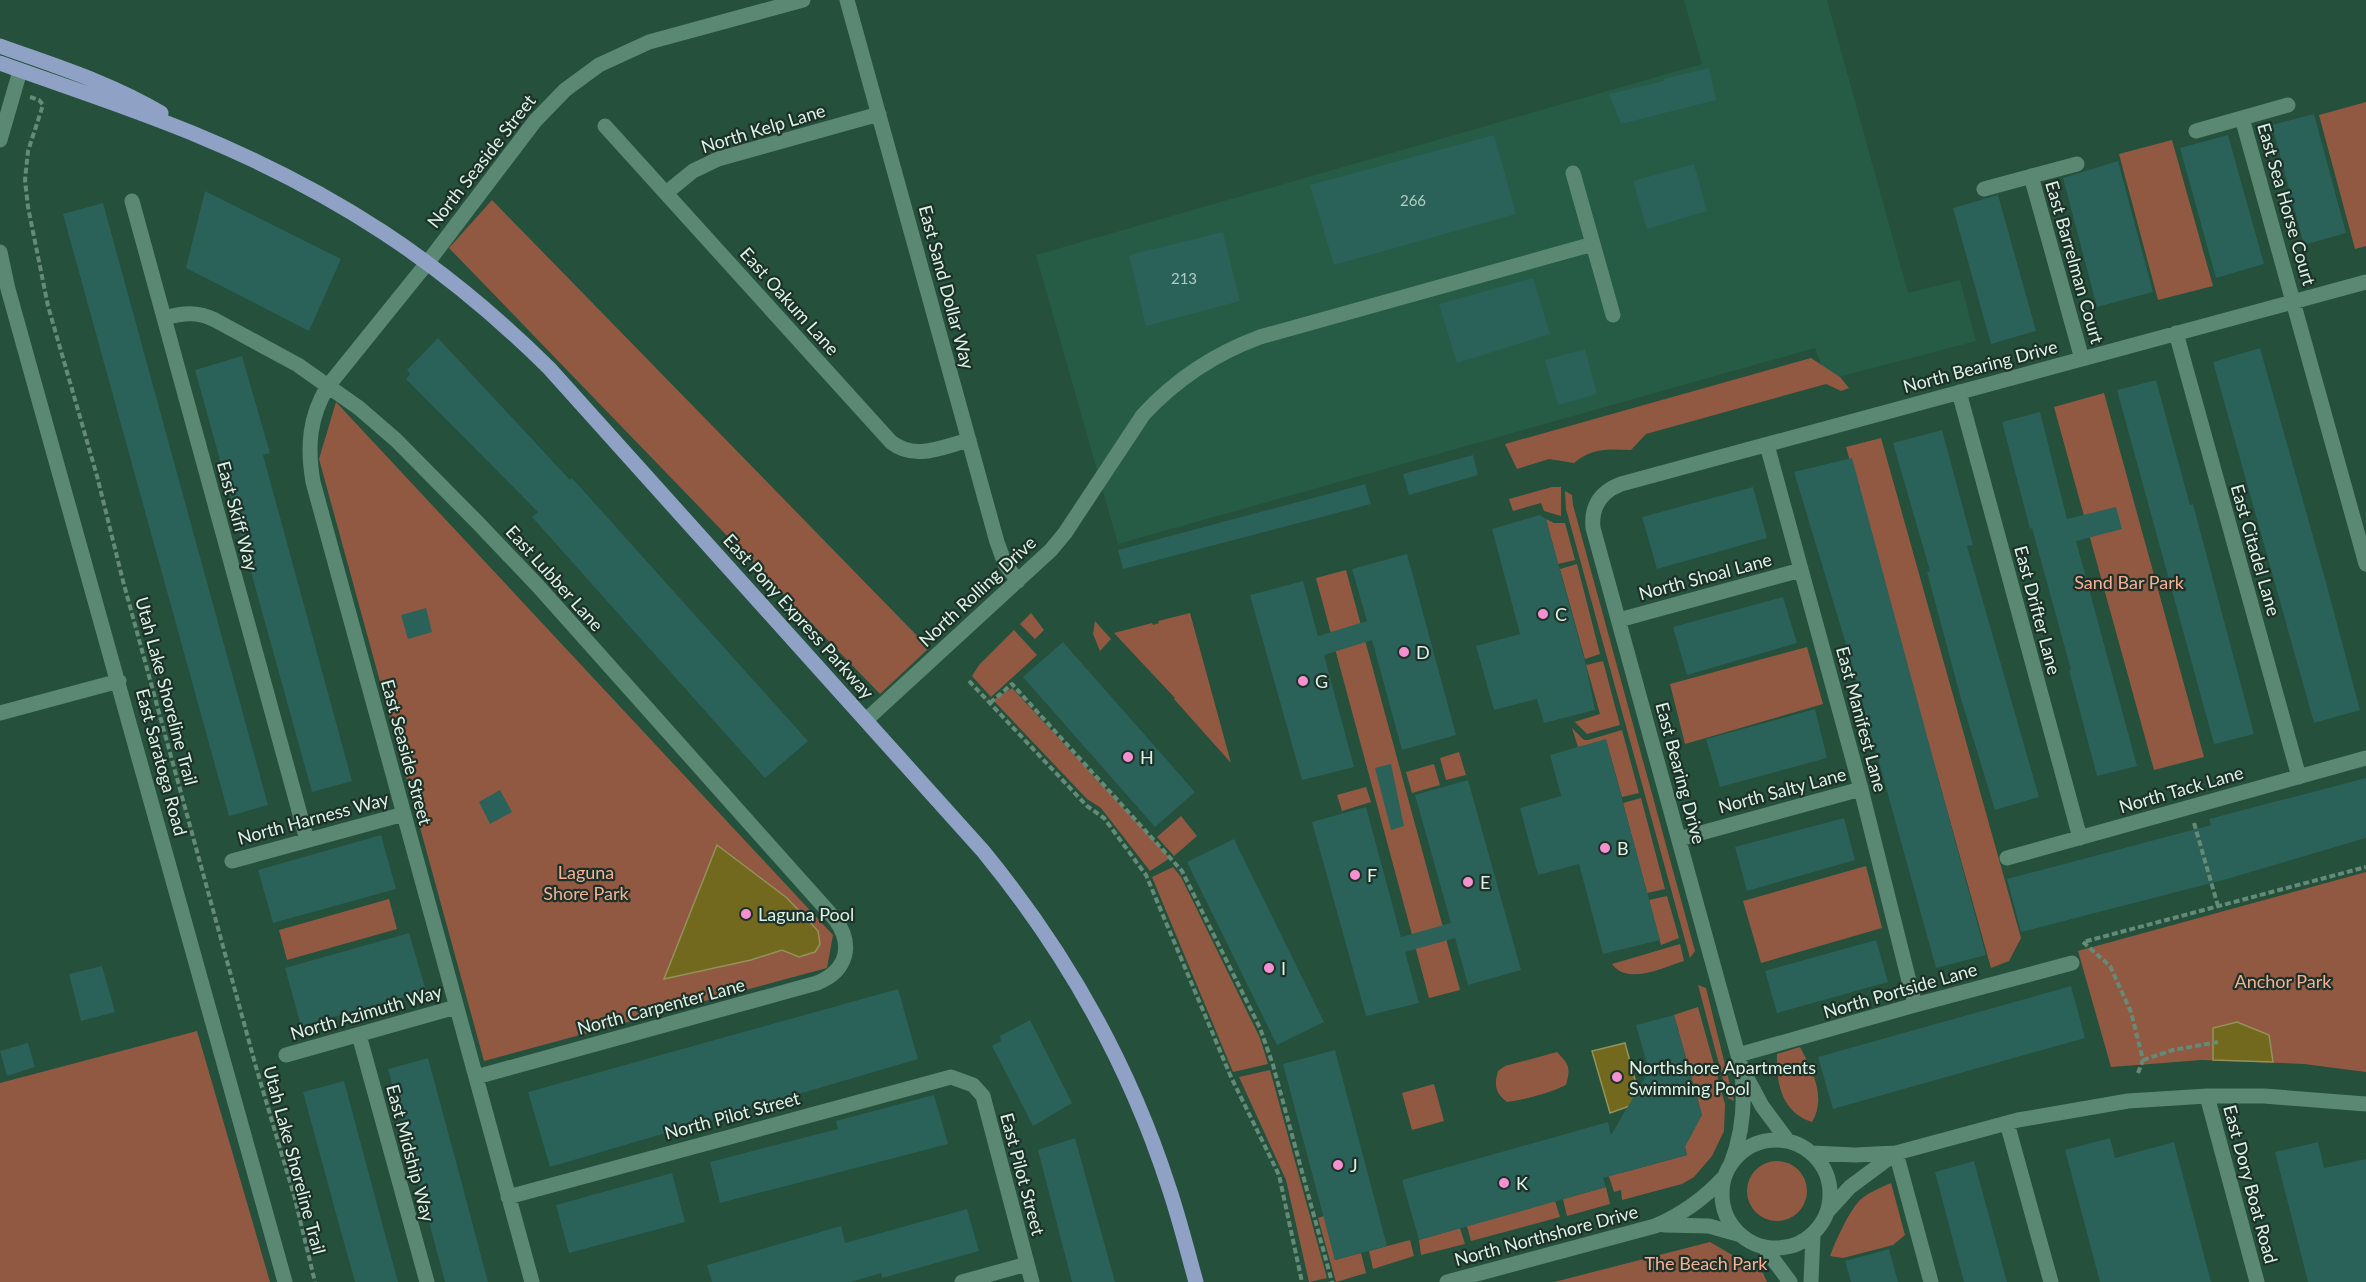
<svg xmlns="http://www.w3.org/2000/svg" width="2366" height="1282" font-family="Lato,sans-serif">
<style>
.built{fill:#265c45}
.green{fill:#925942}
.water{fill:#72691e;stroke:#92925a;stroke-width:1.5}
.building{fill:#2a6159}
.lines{fill:none;stroke-linecap:round;stroke-linejoin:round}
.path{stroke:#658a78;stroke-width:4;stroke-dasharray:6 3;stroke-linecap:butt}
.minor{stroke:#5b8872;stroke-width:15}
.major{stroke:#8fa2c5;stroke-width:15}
.poi-dot{fill:#f690d0;stroke:#1e3128;stroke-width:2}
.labels{text-anchor:middle;dominant-baseline:central;stroke-width:4.5;stroke-linejoin:round;paint-order:stroke}
.number-label{font-size:15px;fill:#afcec3}
.street-label{font-size:18px;fill:#dbf3e6;stroke:#1e3128}
.park-label{font-size:18px;fill:#f5b095;stroke:#1e3128}
.poi-label{font-size:18px;fill:#dbf3e6;stroke:#1e3128;text-anchor:start}
</style>
<rect width="100%" height="100%" fill="#24503c"/>
<path class="built" d="M1684,0h143l81,293 52,-13 16,61 -149,39 -12,-32 -697,196 -82,-289 666,-191z"/>
<path class="green" d="M2366,102v144l-11,3 -36,-134z
M2172,140l41,146 -55,14 -39,-146z
M492,200l437,448 -49,46 -431,-446z
M1811,358l29,19 9,11 -8,3 -15,-7 -180,50 -15,16c-22,-1 -40,-2 -57,13l-25,-4 -32,10 -12,-25z
M2104,393l100,364 -50,13 -100,-363z
M336,402l497,533 -6,33 -343,93 -165,-602z
M1881,438l140,500 -12,23 -18,7 -145,-521z
M1552,487h9v29l-17,-5 -3,-8 -28,8 -4,-12z
M1565,491l7,4 1,10 122,446 -5,7 -124,-449z
M1546,519l8,4h11l10,37 -17,4z
M1577,564l23,90 -15,5 -25,-90z
M1346,570l114,420 -31,8 -113,-420z
M1031,613l13,17 -9,9 -15,-15z
M1190,613l41,150 -57,-64 1,-1 -61,-65 38,-10 1,2 6,-2 -1,-2z
M1095,621l16,18 -11,12 -7,-17z
M1014,630l23,25 -46,42 -19,-21 7,-11z
M1807,647l16,57 -138,40 -15,-60z
M1603,661l17,64 -33,9 -12,-12 -4,1 29,-9 -14,-49z
M1012,688l158,170 -20,13 -49,-63 -14,-9 -94,-99z
M1572,728l12,12h4l34,-10 17,63 -17,4 -16,-57 -28,7z
M1459,752l7,23 -20,5 -6,-22z
M1434,764l6,21 -28,8 -6,-21z
M1366,787l5,15 -29,9 -5,-16z
M1641,798l24,91 -18,4 -24,-90z
M1181,816l16,20 -23,20 -17,-19z
M1866,866l16,62 -121,35 -18,-62z
M1173,867l8,10 79,161 8,26 -35,8 -81,-195z
M2366,872v200l-62,-8 -102,-4 -91,7 -33,-116z
M1667,896l12,42 -18,7 -12,-45z
M389,899l8,30 -110,31 -8,-30z
M1680,944l4,17c-21,6 -56,25 -72,3z
M1698,985l8,3 28,113 -6,-3z
M1698,1007l27,97 -1,27 -12,25 -18,21 -12,7 -60,16 -1,-10 -7,2 -18,-55 25,36 66,-18 -4,-16 19,-24 -28,-100z
M197,1031l73,251h-270v-199z
M1800,1047c12,23 27,50 12,75 -31,-10 -36,-40 -35,-68z
M1557,1052c12,13 14,15 9,33 -19,9 -39,14 -59,17 -12,-9 -13,-17 -9,-31l7,-5z
M1270,1070l57,208 -18,4 -23,-102 -47,-103z
M1434,1084l10,37 -32,9 -10,-37z
M1747 1191a30 30 0 1 1 60 0a30 30 0 1 1-60 0Z
M1891,1183l14,52 -12,10 -50,13 -13,-2c6,-16 19,-45 30,-56 9,-8 20,-12 31,-17z
M1606,1187l4,17 -43,12 -4,-17z
M1555,1201l5,16 -89,24 -4,-15z
M1324,1216l11,44 26,-7 5,20 -30,9 -18,-64z
M1460,1228l5,16 -44,11 -2,-15z
M1410,1240l4,16 -41,13 -4,-18z
M1710,1242l53,31 4,9h-213z"/>
<path class="water" d="M717,845l70,53 31,33 2,13 -5,8 -16,5 -17,-7 -31,10 -87,19z
M2237,1022l32,13 4,27 -60,-2v-32z
M1625,1043l16,59 -31,11 -18,-62z"/>
<path class="building" d="M1709,68l7,32 -95,24 -12,-30 56,-13 -1,-2z
M2314,114l32,119 -42,12 -32,-120z
M1494,135l22,79 -182,51 -24,-80z
M2228,135l36,129 -48,14 -36,-130z
M2118,161l35,131 -56,15 -34,-129z
M1694,164l13,47 -60,18 -14,-48z
M205,191l136,68 -32,72 -123,-63z
M1998,195l38,136 -45,13 -38,-136z
M103,203l165,602 -39,11 -166,-602z
M1223,232l17,69 -94,25 -17,-71z
M1533,278l17,56 -93,29 -18,-59z
M438,338l132,142 2,-2 236,263 -43,37 -233,-261 6,-5 -132,-133 4,-5 -3,-4z
M2260,348l67,238 33,124 -46,13 -101,-361z
M1585,349l12,45 -39,11 -13,-45z
M242,356l28,97 -7,2 89,326 -40,11 -117,-422z
M2156,380l34,125 3,-1 61,230 -40,10 -97,-354z
M2040,412l27,107 49,-12 6,22 -46,12 61,225 -40,10 -28,-106h2l-39,-142 -2,1 -28,-107z
M1942,430l31,115 -6,1 72,251 -44,13 -34,-111 -34,-127 3,-1 -37,-128z
M1473,455l5,20 -69,20 -6,-21z
M1852,458l134,497 -50,13 -87,-314 -55,-182z
M1365,484l6,20 -248,65 -5,-19z
M1753,487l14,51 -110,31 -15,-52z
M1540,515l6,4 40,146 9,45 -51,13 -7,-24 -43,11 -18,-64 44,-12 -28,-105z
M1407,554l49,181 -54,15 -30,-110 -48,15 30,112 -52,13 -52,-185 53,-14 15,55 49,-15 -15,-52z
M1783,597l14,46 -110,32 -14,-48z
M426,608l6,24 -24,7 -7,-24z
M1063,642l132,150 -40,35 -132,-150z
M1815,709l12,49 -107,29 -14,-48z
M1606,739l54,201 -57,14 -24,-90 -41,11 -18,-67 41,-12 -11,-41z
M1391,764l13,62 -13,4 -16,-62z
M2366,778v60l-139,41 -206,53 -14,-53 204,-54 -2,-6z
M1468,780l53,190 -53,15 -13,-47 -50,14 14,51 -53,13 -54,-194 54,-15 35,130 50,-14 -36,-128z
M500,790l12,22 -22,12 -11,-22z
M1844,818l11,42 -108,31 -12,-44z
M381,835l15,54 -123,34 -15,-53z
M1234,839l90,183 -47,23 -90,-183z
M409,933l17,58 -125,35 -16,-58z
M1876,940l12,42 -111,31 -12,-42z
M102,966l13,46 -34,9 -12,-47z
M2071,986l14,52 -252,71 -15,-52z
M898,989l20,70 -368,108 -22,-75z
M1674,1015l28,100 -17,32 2,8 -84,23 3,9 -187,53 -17,-60 206,-58 3,13 38,-64 -13,-46z
M1030,1020l42,83 -39,23 -41,-80 9,-5 -1,-5z
M28,1043l7,24 -28,9 -7,-25z
M1335,1050l52,196 -52,14 -52,-196z
M428,1058l30,111 30,113h-43l-5,-19 -52,-194z
M344,1081l37,138 17,63h-43l-17,-61 -35,-129z
M934,1095l14,49 -228,59 -10,-41 128,-33 -2,-8z
M1075,1138l40,144h-43l-34,-132z
M2110,1138l5,20 59,-16 37,140h-111l-35,-132z
M2318,1142l6,26 42,-9v123h-58l-33,-130z
M1974,1161l33,121h-43l-29,-110z
M672,1173l13,49 -116,31 -13,-48z
M967,1209l12,42 -97,27 -1,-5 -30,9h-139l-5,-17 134,-39 4,17z
M1889,1249l9,33h-47l-6,-21z"/>
<g class="lines">
<path class="path" d="M30,97l9,3 4,5 -15,46 -3,29 3,27 20,99 49,170 26,105 133,486 39,132 20,83
M969,681l118,125 17,12 42,57 85,202 48,98 23,107
M990,703l22,-19 170,187 78,157 13,37 59,217
M2194,823l24,83
M2143,1060l30,-10 45,-8
M2138,1073l5,-13 -12,-48 -21,-46 -27,-24 283,-75"/>
<path class="minor" d="M847,0l150,542 8,22 13,17
M2242,118l124,446
M605,126l286,316c24,19 51,5 78,-2
M2196,131l92,-26
M0,140l20,-69
M1573,173l40,142
M2031,176l51,183
M1984,189l93,-25
M666,193l27,-22 25,-12 161,-45
M132,201l175,639
M0,252l8,37 277,993
M164,318c19,-5 33,-7 51,2l83,45 61,43 37,32 82,83 60,63 297,333c19,26 12,52 -18,64l-341,94
M2176,333l123,444
M1959,392l121,446
M1767,445l94,344 54,216
M1619,620l182,-50
M0,713l119,-32
M866,720l185,-170 14,-17 78,-118c33,-36 71,-61 117,-78l333,-93
M1679,839l182,-50
M2007,858l359,-100
M232,861l172,-47
M359,1035l68,247
M286,1055l170,-48
M1738,1055l177,-50 157,-42
M1746,1076l16,30 26,35
M2207,1096l50,186
M2007,1123l44,159
M1722 1194a54 54 0 1 1 108 0a54 54 0 1 1-108 0Z
M1812,1153l43,2 41,-2 122,-33 110,-19 79,-5h57l102,8
M1896,1153l35,129
M1731,1164c12,-32 15,-64 10,-98l-148,-538c-2,-21 7,-36 28,-44l745,-202
M508,1197l443,-120 22,8 10,11 49,186
M1828,1211l22,-24 43,-32
M1664,1225l45,1 32,9
M1764,1247l26,35
M532,1282l-219,-800c-6,-35 -4,-65 15,-96l100,-124 107,-141 30,-31 34,-25 50,-23 154,-42
M962,1282l65,-18
M1447,1282l208,-56c28,-12 50,-28 70,-50
M1811,1282l2,-47"/>
<path class="major" d="M0,46c55,20 111,37 161,67
M0,63c64,23 129,44 192,70 141,58 249,128 357,235l434,483c82,100 145,211 185,334 11,32 19,65 28,97"/>
</g>
<g class="poi-dot">
<circle cx="1543" cy="614" r="6"/>
<circle cx="1404" cy="652" r="6"/>
<circle cx="1303" cy="681" r="6"/>
<circle cx="1128" cy="757" r="6"/>
<circle cx="1605" cy="848" r="6"/>
<circle cx="1355" cy="875" r="6"/>
<circle cx="1468" cy="882" r="6"/>
<circle cx="746" cy="914" r="6"/>
<circle cx="1269" cy="968" r="6"/>
<circle cx="1617" cy="1077" r="6"/>
<circle cx="1338" cy="1165" r="6"/>
<circle cx="1504" cy="1183" r="6"/>
</g>
<g class="labels">
<g class="number-label">
<text x="1413" y="200">266</text>
<text x="1184" y="278">213</text>
</g>
<g class="street-label">
<text transform="translate(763 128) rotate(-17)">North Kelp Lane</text>
<text transform="translate(481 161) rotate(-52)">North Seaside Street</text>
<text transform="translate(2287 204) rotate(74)">East Sea Horse Court</text>
<text transform="translate(2075 262) rotate(74)">East Barrelman Court</text>
<text transform="translate(947 287) rotate(75)">East Sand Dollar Way</text>
<text transform="translate(790 301) rotate(48)">East Oakum Lane</text>
<text transform="translate(1980 366) rotate(-15)">North Bearing Drive</text>
<text transform="translate(238 516) rotate(75)">East Skiff Way</text>
<text transform="translate(2256 550) rotate(74)">East Citadel Lane</text>
<text transform="translate(1705 576) rotate(-15)">North Shoal Lane</text>
<text transform="translate(555 578) rotate(48)">East Lubber Lane</text>
<text transform="translate(977 591) rotate(-43)">North Rolling Drive</text>
<text transform="translate(2038 610) rotate(75)">East Drifter Lane</text>
<text transform="translate(799 616) rotate(48)">East Pony Express Parkway</text>
<text transform="translate(167 691) rotate(75)">Utah Lake Shoreline Trail</text>
<text transform="translate(1862 719) rotate(75)">East Manifest Lane</text>
<text transform="translate(407 752) rotate(75)">East Seaside Street</text>
<text transform="translate(162 762) rotate(75)">East Saratoga Road</text>
<text transform="translate(1681 773) rotate(75)">East Bearing Drive</text>
<text transform="translate(2181 789) rotate(-16)">North Tack Lane</text>
<text transform="translate(1782 790) rotate(-15)">North Salty Lane</text>
<text transform="translate(313 818) rotate(-15)">North Harness Way</text>
<text transform="translate(1900 990) rotate(-16)">North Portside Lane</text>
<text transform="translate(661 1006) rotate(-15)">North Carpenter Lane</text>
<text transform="translate(366 1012) rotate(-16)">North Azimuth Way</text>
<text transform="translate(732 1115) rotate(-15)">North Pilot Street</text>
<text transform="translate(411 1153) rotate(75)">East Midship Way</text>
<text transform="translate(295 1160) rotate(75)">Utah Lake Shoreline Trail</text>
<text transform="translate(1023 1174) rotate(75)">East Pilot Street</text>
<text transform="translate(2251 1184) rotate(75)">East Dory Boat Road</text>
<text transform="translate(1546 1235) rotate(-15)">North Northshore Drive</text>
</g>
<g class="park-label">
<text x="2129" y="582">Sand Bar Park</text>
<text x="586" y="872">Laguna<tspan x="586" dy="21">Shore Park</tspan></text>
<text x="2283" y="981">Anchor Park</text>
<text x="1706" y="1263">The Beach Park</text>
</g>
<g class="poi-label">
<text x="1555" y="614">C</text>
<text x="1416" y="652">D</text>
<text x="1315" y="681">G</text>
<text x="1140" y="757">H</text>
<text x="1617" y="848">B</text>
<text x="1367" y="875">F</text>
<text x="1480" y="882">E</text>
<text x="758" y="914">Laguna Pool</text>
<text x="1281" y="968">I</text>
<text x="1629" y="1067">Northshore Apartments<tspan x="1629" dy="21">Swimming Pool</tspan></text>
<text x="1350" y="1165">J</text>
<text x="1516" y="1183">K</text>
</g>
</g>
</svg>
